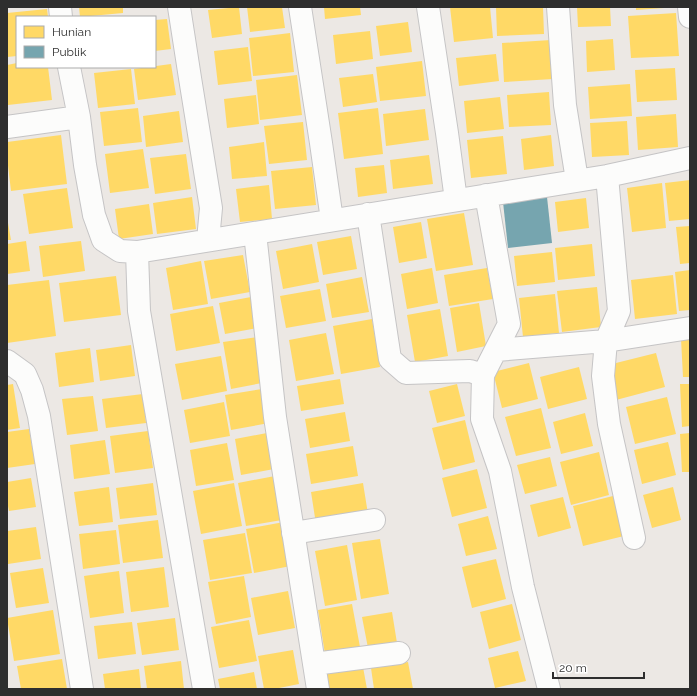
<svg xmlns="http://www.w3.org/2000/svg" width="697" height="696" font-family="Raleway,sans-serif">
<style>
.homes{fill:#ffd966}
.public{fill:#76a5af}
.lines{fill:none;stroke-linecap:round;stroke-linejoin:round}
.minor-casing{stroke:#c5c4c5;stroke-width:24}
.minor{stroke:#fcfcfb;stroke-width:22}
</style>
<rect width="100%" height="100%" fill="#ece8e4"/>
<path class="homes" d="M79,7h44v6l-43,4z
M239,7l3,27 -30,4 -4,-28z
M247,7h35l3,21 -35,4z
M324,7h36l1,8 -36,4z
M450,7h40l3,31 -39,4z
M496,7h47l1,27 -47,2z
M577,7h33l1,19 -33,1z
M636,7h28v1l-28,2z
M47,9l1,8h-31v39l-10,1v-44z
M676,13l3,43 -48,2 -3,-42z
M167,19l4,30 -16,2v-31z
M408,22l4,30 -32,4 -4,-30z
M370,31l3,28 -37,5 -3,-29z
M290,33l4,39 -41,4 -4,-38z
M613,39l2,31 -28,2 -1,-31z
M551,40l2,39 -49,3 -2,-39z
M248,47l4,34 -34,4 -4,-34z
M496,54l3,27 -40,5 -3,-28z
M422,61l4,35 -46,5 -4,-34z
M17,63v4h31l4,33 -44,5 -1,-40z
M171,64l5,31 -38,5 -4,-31z
M675,68l2,32 -40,2 -2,-32z
M131,69l4,35 -37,4 -4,-35z
M373,74l4,28 -34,5 -4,-29z
M297,75l5,40 -42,5 -4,-40z
M630,84l2,32 -42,3 -2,-32z
M549,92l2,33 -42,2 -2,-32z
M256,95l3,29 -32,4 -3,-29z
M500,97l4,32 -37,4 -3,-32z
M138,108l4,34 -38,4 -4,-34z
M378,108l5,46 -39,5 -6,-46z
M425,109l4,31 -43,6 -3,-32z
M179,111l4,31 -37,5 -3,-31z
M676,114l2,33 -40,3 -2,-33z
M627,121l2,34 -37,2 -2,-34z
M303,122l4,38 -38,4 -5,-38z
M61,135l6,49 -56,7 -4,-34v-15z
M551,135l3,31 -30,4 -3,-31z
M503,136l4,38 -36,4 -4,-38z
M264,142l3,34 -35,3 -3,-32z
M143,149l6,39 -39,5 -5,-39z
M186,154l5,35 -36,5 -5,-36z
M429,155l4,29 -40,5 -3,-29z
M384,165l3,28 -29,4 -3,-29z
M312,167l4,38 -41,4 -4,-38z
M690,180v39l-21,2 -4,-38z
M662,183l4,45 -34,4 -5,-44z
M269,185l3,34 -32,3 -4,-33z
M67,188l6,40 -44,6 -6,-40z
M192,197l4,32 -39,5 -4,-31z
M586,198l3,30 -31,4 -3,-30z
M149,204l4,30 -34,5 -4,-30z
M464,213l9,52 -37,6 -9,-52z
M7,217l4,23h-4z
M421,222l6,36 -28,5 -6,-36z
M690,226v37l-10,1 -4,-37z
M351,236l6,33 -34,6 -6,-33z
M26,241l4,30 -23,3v-30z
M81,241l4,30 -42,6 -4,-31z
M312,244l7,38 -36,7 -7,-38z
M592,244l3,32 -37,4 -3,-32z
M552,252l3,30 -38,4 -3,-30z
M243,255l7,37 -39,7 -7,-38z
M201,261l7,43 -35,6 -7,-42z
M432,268l6,35 -31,6 -6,-35z
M487,268l6,31 -44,7 -5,-31z
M690,270v40l-11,1 -4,-39z
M673,275l4,39 -42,5 -4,-39z
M116,276l5,39 -57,7 -5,-39z
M362,277l7,35 -37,6 -6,-34z
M49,280l7,56 -49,7v-58z
M597,287l4,40 -39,5 -5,-41z
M320,289l6,32 -40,7 -6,-32z
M555,294l4,39 -36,4 -4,-39z
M251,297l6,31 -32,6 -6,-31z
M479,303l7,43 -29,6 -7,-44z
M213,306l7,37 -44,8 -6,-37z
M440,309l8,47 -33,6 -8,-47z
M372,319l8,48 -39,7 -8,-48z
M326,333l8,41 -38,7 -7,-41z
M258,337l9,45 -36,7 -8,-47z
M681,339h9v38h-7z
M131,345l4,31 -35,5 -4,-31z
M90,348l4,34 -35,5 -4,-34z
M656,353l9,34 -49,13 -8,-35z
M221,356l6,35 -45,9 -7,-36z
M529,363l9,36 -36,9 -9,-36z
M579,367l8,32 -39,10 -8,-32z
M340,379l4,25 -43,7 -4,-25z
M13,384l7,44 -13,2v-45z
M457,384l8,32 -28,7 -8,-32z
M680,384h10v42l-8,1z
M262,389l7,34 -38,7 -6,-35z
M143,394l3,29 -40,5 -4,-29z
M93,396l5,35 -31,4 -5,-36z
M667,397l9,37 -41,10 -9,-37z
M224,402l6,34 -40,7 -6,-33z
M541,408l10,40 -35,8 -11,-39z
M345,412l5,29 -40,7 -5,-29z
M585,413l8,33 -32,8 -8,-32z
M465,420l10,42 -32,8 -11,-42z
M29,429l6,35 -28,4v-36z
M148,431l5,37 -38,5 -5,-37z
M267,433l7,36 -33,6 -6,-36z
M690,433v39h-8l-2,-38z
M105,440l5,34 -36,5 -4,-34z
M668,442l8,33 -34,9 -8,-34z
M227,443l7,37 -38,6 -6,-36z
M353,446l5,30 -47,8 -5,-30z
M599,452l10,43 -38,10 -11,-43z
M550,457l7,29 -32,8 -8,-29z
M477,469l10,39 -35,9 -10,-39z
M275,476l7,44 -36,6 -8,-43z
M31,478l5,29 -27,4 -2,-10v-19z
M153,483l4,32 -37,4 -4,-31z
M234,483l8,43 -41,8 -8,-43z
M363,483l5,31 -52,10 -5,-32z
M109,487l4,35 -34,4 -5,-34z
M673,487l8,33 -29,8 -9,-33z
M613,496l11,40 -41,10 -10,-40z
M563,497l8,31 -33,9 -8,-32z
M488,516l9,33 -31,7 -8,-32z
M158,520l5,38 -40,5 -5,-38z
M284,522l7,44 -37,7 -8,-44z
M36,527l5,32 -33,5 -1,-33z
M116,530l4,34 -37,5 -4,-35z
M245,533l7,40 -42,7 -7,-40z
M380,539l9,55 -28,5 -9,-56z
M347,545l10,55 -32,6 -10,-55z
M496,559l10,40 -34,9 -10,-41z
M164,567l5,40 -38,5 -5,-40z
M43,568l6,35 -33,5 -6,-35z
M119,571l5,42 -34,5 -6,-42z
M244,576l7,41 -35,7 -8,-42z
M288,591l7,37 -37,7 -7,-37z
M352,604l8,43 -35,7 -7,-44z
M512,604l9,36 -32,9 -9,-37z
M53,610l7,44 -46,7 -7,-43z
M392,612l5,31 -29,5 -6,-31z
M175,618l4,32 -37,5 -5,-32z
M249,620l8,41 -38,7 -8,-41z
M132,622l4,32 -38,5 -4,-33z
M293,650l6,34 -25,5h-10l-6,-33z
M518,651l8,30 -31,7 -7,-30z
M62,659l5,30h-46l-4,-23z
M181,661l3,28h-37l-3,-23z
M408,662l5,27h-39l-3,-21z
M363,667l4,22h-39l-3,-15z
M139,669l2,20h-36l-2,-15z
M254,672l3,17h-37l-2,-10z"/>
<path class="public" d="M547,197l5,46 -44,5 -5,-46z"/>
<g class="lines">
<defs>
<path id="minor" d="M60,7l1,10
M179,7l11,71 21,130 -3,32
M300,7l21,136 11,77
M428,7l19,126 9,67
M558,7l7,98 12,75
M689,7l1,10
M69,67l10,50 6,48 9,50 9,25 17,11 17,1 470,-76 83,-18
M7,127l72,-10
M607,176l12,135 -13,30 -3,35 6,48 25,114
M486,195l23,129 -26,51 -1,44 18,52 23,116 26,102
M368,214l22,145 16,14 64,-2 13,4
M255,233l20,184 43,272
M137,252l2,59 65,378
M496,350l110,-9 84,-13
M7,361l18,13 7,16 7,26 43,273
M293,533l81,-13
M314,664l85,-11"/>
</defs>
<use href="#minor" class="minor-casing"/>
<use href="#minor" class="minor"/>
</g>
<rect width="697" height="696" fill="none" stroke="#2e2e2e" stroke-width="16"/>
<rect x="16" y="16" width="140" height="52" fill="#ffffff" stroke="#ababab"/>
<rect x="24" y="26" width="20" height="12" fill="#ffd966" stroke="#ababab"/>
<text x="52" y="36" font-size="12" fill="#2e2e2e">Hunian</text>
<rect x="24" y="46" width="20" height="12" fill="#76a5af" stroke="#ababab"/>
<text x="52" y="56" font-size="12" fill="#2e2e2e">Publik</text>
<path d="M553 672v6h91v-6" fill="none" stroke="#2e2e2e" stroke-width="2"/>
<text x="559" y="672" font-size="12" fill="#2e2e2e" stroke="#ffffff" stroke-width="3" paint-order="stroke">20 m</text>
</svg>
